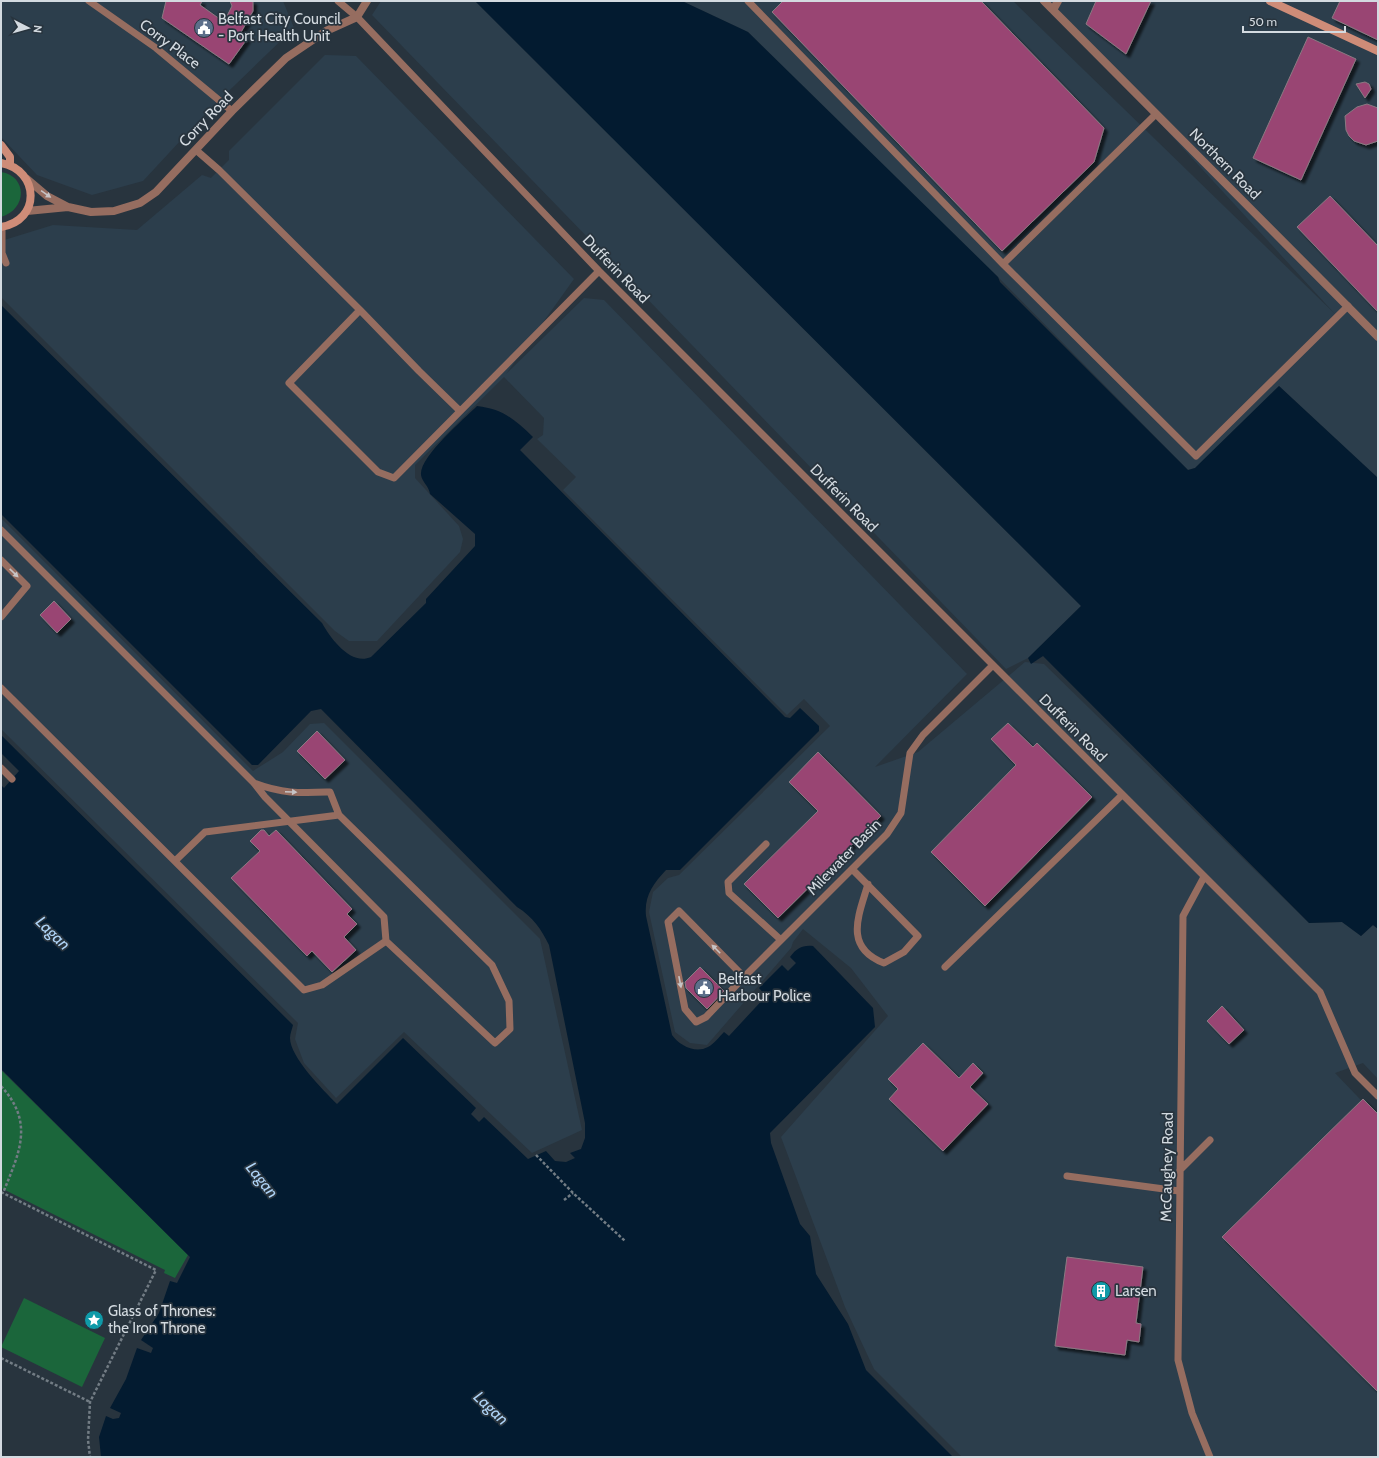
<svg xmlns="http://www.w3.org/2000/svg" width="1379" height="1458" font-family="Cabin,sans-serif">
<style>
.built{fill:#2c3e4c}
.green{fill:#1b663b}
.water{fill:#031b30}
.pier{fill:#28343e}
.building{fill:#994473;stroke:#8b7a82;filter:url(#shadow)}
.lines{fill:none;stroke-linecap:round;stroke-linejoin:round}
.path{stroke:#727c84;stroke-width:2.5;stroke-dasharray:3 2;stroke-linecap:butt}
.lane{stroke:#966d60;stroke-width:7}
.street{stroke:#966d60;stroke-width:8}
.secondary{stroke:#ce8c78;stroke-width:8}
.oneway{fill:#c7c4c6}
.labels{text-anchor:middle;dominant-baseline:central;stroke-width:3.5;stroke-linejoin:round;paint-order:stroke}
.poi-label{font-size:15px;fill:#d3dae0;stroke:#28343e;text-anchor:start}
.street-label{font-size:15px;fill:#d3dae0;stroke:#28343e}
.water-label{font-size:16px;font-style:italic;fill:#afd4f7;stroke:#28343e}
</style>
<defs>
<filter id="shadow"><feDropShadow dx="3.5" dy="3.5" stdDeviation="1" flood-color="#0009"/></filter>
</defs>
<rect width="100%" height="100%" fill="#28343e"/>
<path class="built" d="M1,1h282l11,27 -87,84 -64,69 -51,14 -55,-20 -36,-38z
M381,1h94l606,605 -53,52 -22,11 -634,-654z
M682,1h331l322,313 -287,-313h330v477l-99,-92 -84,82 -7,2 -190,-193 -250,-245z
M325,55l31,1 218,223 -68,95 78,-76 20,2 363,374 -92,93 43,-15 107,-90 19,2 265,259 33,-1 19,14 12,-11 5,4v150l-15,-16 -28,10 43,45v339h-416l-88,-88 -29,-62 -64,-170 107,-121 -37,-48 -48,-39 -10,13 -2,6 -84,97 -17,-2 -15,-11 -26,-120 4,-20 15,-14 11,-3 151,-149 -26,-27 -17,16 -224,-225 13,-13 -39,-38 6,-4 1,-17 -40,-41 -89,88v13l44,48 4,13 -3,13 -83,89h-28l-14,-10 -334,-334v-56l52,-16 84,5 65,-55 9,3 18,-18v-9z
M1,518l252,253 30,-19 27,-28 14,-1 216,216 42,191 -50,23 -128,-121 -68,66 -32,-35 -9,-24 3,-16 -297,-294z"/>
<path class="green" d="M1,172c27,4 26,38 0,45z
M1,1070l187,185 -13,23 -11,-5 1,-3 -164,-82z
M24,1298l81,40 -23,49 -81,-40z"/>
<path class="water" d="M475,1h207l66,31 250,245 2,5 188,188 7,-2 84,-82 99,92v451l-5,-4 -12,11 -19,-14 -33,1 -266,-267 -12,8 -3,-6 53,-52z
M1,305l321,318c9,16 29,43 49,34l55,-54v-4l49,-53v-12l-45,-40c-1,-8 -8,-12 -9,-19 -2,-18 43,-56 56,-69 26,3 37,13 56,31l-13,13 265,267 5,1 10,-10 19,18v5l-139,139h-14c-13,14 -22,26 -20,46l26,119c7,10 23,19 36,12 6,-3 11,-10 16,-15l5,4 37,-40 -7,-8 23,-23 6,6 8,-8 -6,-6c7,-9 12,-12 23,-11l60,62 2,19 -105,106 1,10 29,81 10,12 6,38 32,50 18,46 87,87h-852l-2,-20 7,-21 7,3 6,-1 2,-5 -11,-5 16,-29 11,-31 14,5 2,-5 -12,-8 18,-27 11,-32 7,2 13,-26 -189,-188v-334l292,290c-1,4 -3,9 -3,13 0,19 33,52 47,66l66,-66 73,70 -5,6 8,8 5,-5 44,42 18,-8 9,10 11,1 9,-4 -5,-5 11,-4 4,-11v-15l-36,-178c-8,-16 -16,-28 -32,-38l-196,-198 -10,2 -53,54h-6l-251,-251z"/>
<path class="pier" d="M1,753l18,18 -15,17 -3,-3z"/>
<path class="building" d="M166,1h36l-2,4 24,17 8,-16 -2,-5h23v10l-13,23 7,5 -18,25 -67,-46z
M783,1h198l123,127 -10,34 -92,89 -230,-239z
M1096,1h55l-25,53 -40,-30z
M1340,1h38v39l-46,-22z
M1308,37l48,22 -55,121 -48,-22z
M1365,82l4,2 2,5 -6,9 -9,-14z
M1367,104l11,4v33l-12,4 -12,-4 -5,-5 -3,-6 -1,-14 12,-9z
M1330,196l48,50v66l-81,-85z
M54,601l17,18 -14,14 -17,-18z
M1008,723l25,24 4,-4 55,54 -107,109 -54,-54 85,-87 -25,-26z
M317,731l28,29 -20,19 -28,-28z
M818,752l63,64 -103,102 -34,-34 74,-73 -29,-29z
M261,830h3l5,6 7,-6 76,79 -5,5 10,10 -13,13 12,13 -24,22 -20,-21 -5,5 -76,-78 29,-27 -10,-10z
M700,967l24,24 -17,18 -21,-21 -1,-6z
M1222,1006l22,24 -15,14 -22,-23z
M923,1043l36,35 14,-15 10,10 -13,14 18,17 -45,47 -54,-52 9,-10 -10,-10z
M1363,1099l15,15v278l-156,-155z
M1067,1257l76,10 -7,56 5,1 -2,18 -12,-2 -2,15 -70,-9z"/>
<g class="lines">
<path class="path" d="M1,1086c34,37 18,67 2,107
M536,1155l37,38 52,48
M1,1192l155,78 -66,132 -2,38 2,17
M564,1200l9,-7
M1,1358l89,44"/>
<path class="lane" d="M89,1l67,47 76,63
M338,1l19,16 242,254 721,721 35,81 23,23
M748,1l255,263 193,192 152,-150
M196,150l23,20 141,140 -71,73 89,89 16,6 205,-207
M2,227v26l4,10
M1003,264l153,-150
M360,310l59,61 41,40
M1,530l253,253 11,14 119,120 2,24 109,102 15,-14 -1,-28 -17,-36 -153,-150 -134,17 -30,29
M1,560l26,26 -26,31
M1,688l303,302 18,-5 64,-44
M1,768l11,11
M254,783c29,11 46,10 76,9l9,23
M766,844l-38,38 1,11 52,47
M852,869l66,67 -14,16 -20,11c-41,-16 -25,-48 -16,-79
M1204,877l-21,39 -5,444 14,53 18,44
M945,967l177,-172
M744,977l-65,-66 -11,11 17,87 11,13 10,-5 38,-40 143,-143 14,-21 9,-60 13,-18 70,-70
M1180,1170l30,-30
M1067,1176l112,15"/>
<path class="street" d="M1044,1l334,336
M1053,10l5,-9
M27,179l20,17 21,11 23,5 23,-1 26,-8 16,-11 76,-81 54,-53 40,-27 31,-14 10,-16
M27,211l41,-4"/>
<path class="secondary" d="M1270,1l108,50
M1,145l9,12v8
M1,163c39,7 40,58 0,64"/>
</g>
<defs><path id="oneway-solid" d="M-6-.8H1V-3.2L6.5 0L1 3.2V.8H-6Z"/></defs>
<g class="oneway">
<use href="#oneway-solid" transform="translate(46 194) rotate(35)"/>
<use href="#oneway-solid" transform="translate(14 573) rotate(44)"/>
<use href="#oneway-solid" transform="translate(291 792) rotate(3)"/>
<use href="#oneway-solid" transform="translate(716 949) rotate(-135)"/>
<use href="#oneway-solid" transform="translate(680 982) rotate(79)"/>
</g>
<defs>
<symbol id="civic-disc" viewBox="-11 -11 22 22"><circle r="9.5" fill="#5c6f8a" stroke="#28343e"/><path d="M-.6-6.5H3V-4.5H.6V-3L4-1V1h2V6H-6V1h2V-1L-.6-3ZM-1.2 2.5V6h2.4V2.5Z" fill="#fff"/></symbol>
<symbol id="building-disc" viewBox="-11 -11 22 22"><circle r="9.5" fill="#0f9aa8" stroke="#28343e"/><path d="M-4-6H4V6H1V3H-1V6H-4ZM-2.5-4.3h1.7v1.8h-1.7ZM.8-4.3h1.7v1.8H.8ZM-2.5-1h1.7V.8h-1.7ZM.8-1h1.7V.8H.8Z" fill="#fff"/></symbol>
<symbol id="sight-disc" viewBox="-11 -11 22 22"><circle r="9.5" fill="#0f9aa8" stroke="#28343e"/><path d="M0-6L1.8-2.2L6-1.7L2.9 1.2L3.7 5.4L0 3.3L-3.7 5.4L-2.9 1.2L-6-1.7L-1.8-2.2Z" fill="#fff"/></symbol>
</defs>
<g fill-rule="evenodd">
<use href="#civic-disc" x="193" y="17" width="22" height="22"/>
<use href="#civic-disc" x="693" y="977" width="22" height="22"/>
<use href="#building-disc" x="1090" y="1280" width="22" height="22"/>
<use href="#sight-disc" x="83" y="1309" width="22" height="22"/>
</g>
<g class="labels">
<g class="poi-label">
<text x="218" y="19">Belfast City Council<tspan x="218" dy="17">- Port Health Unit</tspan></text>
<text x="718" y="979">Belfast<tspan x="718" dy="17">Harbour Police</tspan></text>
<text x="1115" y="1291">Larsen</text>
<text x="108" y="1311">Glass of Thrones:<tspan x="108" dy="17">the Iron Throne</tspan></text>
</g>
<g class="street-label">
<text transform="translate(170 44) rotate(37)">Corry Place</text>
<text transform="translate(206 119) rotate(-46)">Corry Road</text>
<text transform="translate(1225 164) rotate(45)">Northern Road</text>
<text transform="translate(616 269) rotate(46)">Dufferin Road</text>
<text transform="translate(844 498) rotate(45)">Dufferin Road</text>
<text transform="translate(1073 728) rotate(45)">Dufferin Road</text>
<text transform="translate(844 857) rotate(-46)">Milewater Basin</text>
<text transform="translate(1167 1167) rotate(-89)">McCaughey Road</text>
</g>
<g class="water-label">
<text transform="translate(53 933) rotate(44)">Lagan</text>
<text transform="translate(262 1180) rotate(51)">Lagan</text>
<text transform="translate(491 1408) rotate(43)">Lagan</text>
</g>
</g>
<rect width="1379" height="1458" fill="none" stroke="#d3dae0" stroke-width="4"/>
<g transform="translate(28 28) rotate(96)" stroke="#28343e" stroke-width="3" paint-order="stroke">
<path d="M0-3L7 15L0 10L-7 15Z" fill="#d3dae0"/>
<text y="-6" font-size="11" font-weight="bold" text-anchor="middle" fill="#d3dae0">N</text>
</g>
<path d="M1243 26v6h102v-6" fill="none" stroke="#d3dae0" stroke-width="2"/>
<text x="1249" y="26" font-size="12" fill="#d3dae0" stroke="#28343e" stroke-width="3" paint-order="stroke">50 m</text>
</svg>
